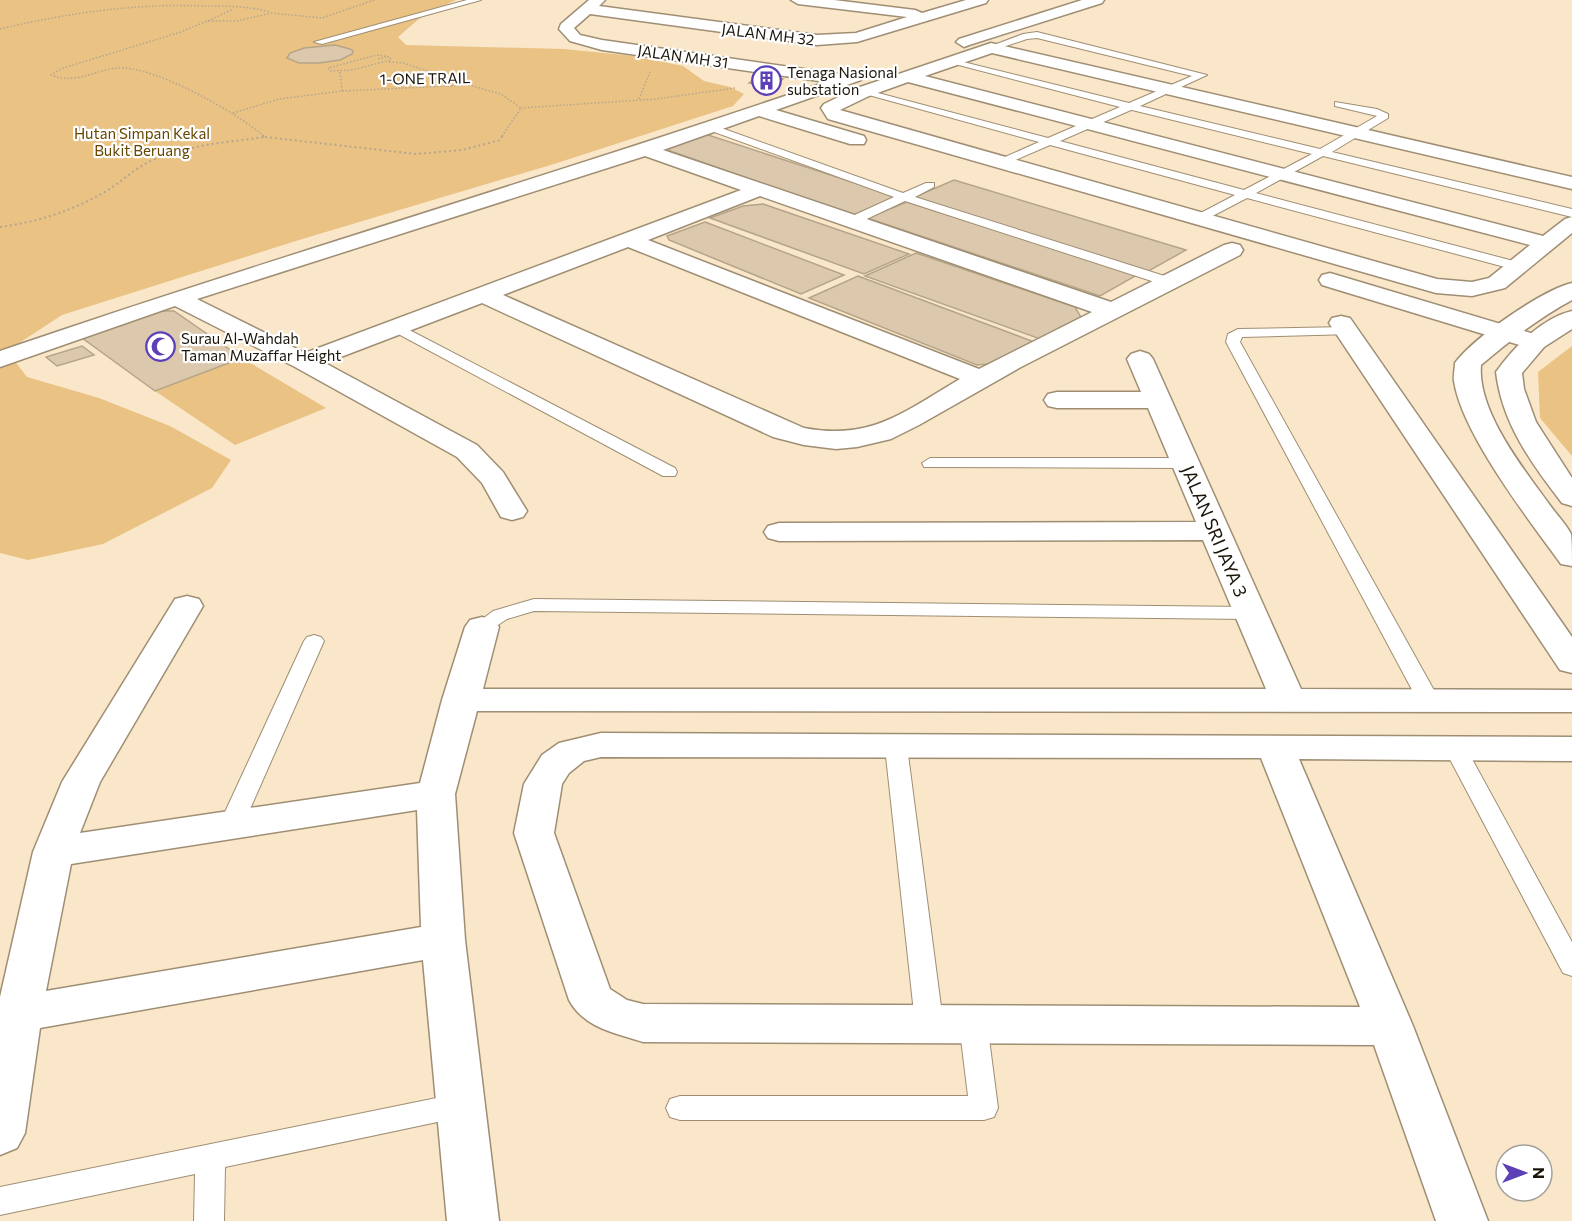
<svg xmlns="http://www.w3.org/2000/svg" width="1572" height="1221" font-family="Commissioner,sans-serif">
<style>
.green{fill:#e9c284}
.building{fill:#dcc9ad;stroke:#b6a489;stroke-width:1.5}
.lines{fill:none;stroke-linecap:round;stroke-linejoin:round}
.lane-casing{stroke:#9f8e73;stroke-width:2}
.street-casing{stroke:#9f8e73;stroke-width:3}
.secondary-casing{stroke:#9f8e73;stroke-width:3}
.path-far1{stroke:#b5a68f;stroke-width:1.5;stroke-dasharray:1.5 2;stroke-linecap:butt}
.path{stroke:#b5a68f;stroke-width:2;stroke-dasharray:2 3;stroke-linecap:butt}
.lane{fill:#fff;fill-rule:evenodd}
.street{fill:#fff;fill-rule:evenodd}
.secondary{fill:#fff;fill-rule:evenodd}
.labels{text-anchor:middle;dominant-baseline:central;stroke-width:4.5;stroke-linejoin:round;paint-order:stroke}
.far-street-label{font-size:15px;fill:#1b150a;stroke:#fff}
.far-poi-label{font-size:15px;fill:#1b150a;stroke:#fff;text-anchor:start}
.far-park-label{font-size:15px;fill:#654500;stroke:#fff}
.street-label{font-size:18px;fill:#1b150a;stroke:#fff}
</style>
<rect width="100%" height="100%" fill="#fae7ca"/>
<path class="green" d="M0,0h456l-36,18 -22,19 8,8 158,4 70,7 49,10 21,15 26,6 14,7 -11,12 -179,58 -255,76 -237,75 -55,36 20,26 72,21 71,28 61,34 -19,28 -109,56 -75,16 -28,-7z
M1572,346v110l-32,-38 -2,-46z
M242,358l84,50 -91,37 -80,-54z"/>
<path class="building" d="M335,45l15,4 3,2 -1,3 -12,6 -21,3h-20l-12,-5 3,-5 14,-5z
M758,76l25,3 -9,7 -25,-3z
M702,133l196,64 -45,18 -183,-64 -3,-7z
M954,180l232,70 -41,23 -235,-74z
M907,202l230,73 -37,21 -233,-78z
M763,204l146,50 -45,20 -154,-56 33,-12z
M705,222l139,53 -43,19 -132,-54 -2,-4z
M916,253l159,54 7,12 -39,21 -178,-64z
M858,276l179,67 -37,20 -23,2 -168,-67z
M153,311h21l68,47 -87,33 -77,-56z
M82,346l12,9 -37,11 -11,-9z"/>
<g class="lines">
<defs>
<path id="lane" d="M467,0h14l-159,44 -8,-2z
M1037,32l170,43 -67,31 180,43 57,-33 -42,-10v-4l42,7 11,5v4l-56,34 240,57v8l-249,-61 -67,37 265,70 2,3 -7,4 -269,-72 -48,25 -4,-1 -2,-3 2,-3 40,-21 -185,-50 -46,20h-8v-4l43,-19 -181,-50 5,-3 185,49 72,-31 -169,-44v-4l178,44 63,-27 -155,-38 -10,1 -36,12 -5,-3 37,-14zM1131,110h1l180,44 -68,36 -184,-49z
M710,124l193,69 23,-10h8v4l-19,10 259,82 2,3 -7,4 -5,-1 -259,-84 -49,23h-8l-2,-3 2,-3 46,-21 -188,-68v-4z
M394,322l281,146 2,4 -2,4h-12l-274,-147 -2,-3z
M1347,327l7,4 -2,3 -110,3 -2,5 200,359 -4,5 -7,2 -7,-2 -4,-5 -192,-359 2,-8 10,-5z
M930,458h255l8,5 -8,5 -261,-1 -2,-4z
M534,599l716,8 7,2 3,4 -3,4 -7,2 -716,-8 -27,8 -18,12h-14l-3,-4 21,-16z
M314,635l7,2 3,4 -81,184 -4,6 -8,2 -8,-2 -4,-6 85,-184 3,-4z
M896,740l8,2 3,5 36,275 -4,8 -10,3 -10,-3 -4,-8 -30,-275 3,-5z
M1455,741l8,2 3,5 106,194v34l-9,-3 -119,-225 3,-5z
M973,1012l10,3 4,8 11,85 -4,9 -10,3h-304l-10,-3 -4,-9 4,-9 10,-3h288l-9,-73 4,-8z
M461,1093l10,3 4,9 -4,9 -10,3 -236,50 -1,54h-30l1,-47 -195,41v-28z"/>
<path id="street" d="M589,0h16l-6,6 218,29 39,-2 51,-16 -109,-13 -7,-4h43l81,10 7,3 44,-13h22l-2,3 -129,39 -40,3 -227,-31 -16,14 6,7 22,5 244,35 9,-3 6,2 2,3 -2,3 -85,30 88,26 2,4 -2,4h-14l-91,-28 -96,34 448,152 113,-57 8,-2 8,2 3,5 -3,5 -219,112 -102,58 -28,14 -34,8 -21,2 -32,-4 -31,-8 -291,-134 -157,60 152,82 26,27 24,39 -4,6 -11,3 -11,-3 -19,-34 -25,-26 -162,-90 -120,-61 -175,61v-16c274,-94 552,-175 826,-269l-224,-32 -32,-9 -11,-12 2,-5zM645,156l96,34 -436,163 -108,-54zM760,196l332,116 -113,57 -331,-129zM628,247l332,132c-55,32 -88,62 -156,49l-301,-133z
M1082,0h22l-2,3 -133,42 -5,2 -8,-5 3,-3z
M991,43l581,134v12l-580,-136 -67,23 618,160 22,-17 7,-2v16l-67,55 -33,8 -36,-3 -608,-174 -7,-11 3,-4 33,-16zM908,82l622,163 -41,33 -17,4 -35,-3 -597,-169 29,-14z
M1330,273l214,64 3,5 -3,5 -9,2 -9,-2 -204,-62 -3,-5 3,-5z
M1341,316l9,2 222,319v36l-12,-3 -231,-347 3,-5z
M1140,351l9,3 4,5 148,330 271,1v22l-1095,-1 -22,83 10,146 34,281h-52l-24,-261 -383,68 -15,105 -8,15 -17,7v-158l33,-145 29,-70 113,-183 12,-3 12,3 4,7 -103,176 -20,51 340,-50 22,-83 23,-73 5,-7 12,-3 12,3 5,7 -16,62h783l-63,-149 -424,1 -11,-3 -4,-6 4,-6 11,-3 417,-1 -48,-114h-91l-9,-2 -4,-6 4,-6 9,-2h84l-14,-33 4,-5zM417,810l4,117 -375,64 25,-127z
M601,733l971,4v24l-273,-2 114,267 75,195h-52l-62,-176 -731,-3c-28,-9 -59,-14 -74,-42l-55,-167 10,-49 18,-29 17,-12zM601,757l660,1 99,249 -717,-3 -16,-4 -17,-11 -56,-156 8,-49 7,-11 15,-12z"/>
<path id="secondary" d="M1572,283v17c-33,18 -62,40 -91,65 -4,46 42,103 68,139 7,10 17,20 22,30 1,8 1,23 1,32l-11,-2c-32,-44 -99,-130 -107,-183 -1,-5 1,-12 1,-18 18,-25 87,-73 117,-80z
M1572,311v18l-28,18 -22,26 2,16 12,33 36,56v28l-10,-3c-31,-40 -60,-80 -66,-131 18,-25 46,-54 76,-61z"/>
</defs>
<use href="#lane" class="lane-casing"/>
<use href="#street" class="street-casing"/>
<use href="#secondary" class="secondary-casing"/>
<path class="path-far1" d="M208,21l25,-12
M0,29c68,-16 136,-26 206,-23 21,0 43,0 64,6
M377,55l13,2 1,3 -39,10 -22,1 -2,-3z
M378,59l8,-2
M389,62l14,1 62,20
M340,72l2,19
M639,99l11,-27
M521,108l135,-9 79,-11
M233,113l46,-14 63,-8 127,-6 32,9 20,14 -19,28
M264,136c-29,-24 -108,-70 -146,-68 -24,2 -42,17 -67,7l12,-7 118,-36 26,-11h30l34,-8 51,5 52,-18"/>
<path class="path" d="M265,137l151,17 46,-4 38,-10 3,-5
M0,227c38,-5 75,-17 108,-37 16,-10 28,-23 45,-30 35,-15 75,-18 112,-23l-3,-2"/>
<use href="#lane" class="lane"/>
<use href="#street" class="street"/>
<use href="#secondary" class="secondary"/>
</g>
<defs>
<symbol id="building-ring" viewBox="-11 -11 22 22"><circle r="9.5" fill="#fff" stroke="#5d3fb7" stroke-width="1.5"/><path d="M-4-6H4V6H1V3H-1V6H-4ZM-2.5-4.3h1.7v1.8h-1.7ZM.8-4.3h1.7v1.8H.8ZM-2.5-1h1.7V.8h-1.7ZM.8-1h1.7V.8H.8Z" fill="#5d3fb7"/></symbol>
<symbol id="mosque-ring" viewBox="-11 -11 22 22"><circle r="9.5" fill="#fff" stroke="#5d3fb7" stroke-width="1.5"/><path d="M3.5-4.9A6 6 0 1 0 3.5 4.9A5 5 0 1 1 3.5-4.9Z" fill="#5d3fb7"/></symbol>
</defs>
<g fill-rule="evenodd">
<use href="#building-ring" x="750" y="64" width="33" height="33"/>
<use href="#mosque-ring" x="144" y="330" width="33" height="33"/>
</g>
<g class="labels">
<g class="far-street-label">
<text transform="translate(768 34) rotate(7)">JALAN MH 32</text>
<text transform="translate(683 56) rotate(8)">JALAN MH 31</text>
<text transform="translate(425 78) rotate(-1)">1-ONE TRAIL</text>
</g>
<g class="far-poi-label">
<text x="787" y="72">Tenaga Nasional<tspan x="787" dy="17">substation</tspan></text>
<text x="181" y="338">Surau Al-Wahdah<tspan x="181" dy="17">Taman Muzaffar Height</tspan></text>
</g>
<g class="far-park-label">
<text x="142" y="133">Hutan Simpan Kekal<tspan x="142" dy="17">Bukit Beruang</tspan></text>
</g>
<g class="street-label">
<text transform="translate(1215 531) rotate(67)">JALAN SRI JAYA 3</text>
</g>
</g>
<g transform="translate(1524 1173) rotate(90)"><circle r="28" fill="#ffffff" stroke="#a4a19d" stroke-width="1.5"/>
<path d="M0-4.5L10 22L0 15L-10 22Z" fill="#5d3fb7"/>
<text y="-9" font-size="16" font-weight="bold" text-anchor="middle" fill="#1b150a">N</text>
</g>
</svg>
